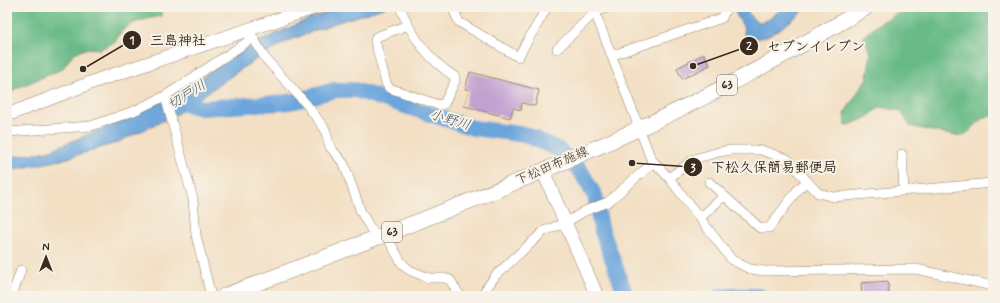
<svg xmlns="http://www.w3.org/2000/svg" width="1000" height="303" font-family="Mynerve,'Klee One',sans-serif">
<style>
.forest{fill:#68ba86;stroke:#527252}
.water{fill:#6ca5db;stroke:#54687c}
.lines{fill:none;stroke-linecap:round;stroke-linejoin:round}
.river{stroke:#6ca5db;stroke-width:16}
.building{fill:#c2a0d0}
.street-casing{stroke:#978470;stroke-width:10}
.secondary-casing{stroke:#978470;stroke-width:14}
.primary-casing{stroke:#978470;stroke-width:16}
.street{stroke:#fff;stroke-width:9}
.secondary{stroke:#fff;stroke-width:13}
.primary{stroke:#fff;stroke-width:15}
.labels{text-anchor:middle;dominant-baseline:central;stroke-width:4;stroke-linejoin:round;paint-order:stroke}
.shield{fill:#f7f3e8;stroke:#73665b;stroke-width:1}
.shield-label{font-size:12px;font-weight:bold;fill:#3b2a1e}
.street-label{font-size:13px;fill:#3b2a1e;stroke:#f7f3e8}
.water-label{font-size:14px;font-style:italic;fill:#4c5560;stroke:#f7f3e8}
.leader{fill:none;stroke:#3b2a1e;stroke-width:1.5}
.callout-dot{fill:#3b2a1e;stroke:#f7f3e8;stroke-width:1.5}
.mark-label{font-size:12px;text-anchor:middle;font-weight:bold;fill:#fff}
.callout-label{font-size:14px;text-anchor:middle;font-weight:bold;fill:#3b2a1e;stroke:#f7f3e8;stroke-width:4;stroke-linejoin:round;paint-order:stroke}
</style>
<rect width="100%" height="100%" fill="#f7f3e8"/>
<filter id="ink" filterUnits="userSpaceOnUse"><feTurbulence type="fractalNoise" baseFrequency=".025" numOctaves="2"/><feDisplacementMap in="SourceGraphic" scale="8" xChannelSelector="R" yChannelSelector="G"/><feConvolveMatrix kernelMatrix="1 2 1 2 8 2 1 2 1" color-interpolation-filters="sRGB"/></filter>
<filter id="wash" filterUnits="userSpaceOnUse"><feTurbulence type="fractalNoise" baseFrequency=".012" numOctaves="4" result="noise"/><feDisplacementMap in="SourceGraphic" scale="16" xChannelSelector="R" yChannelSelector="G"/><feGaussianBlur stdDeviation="0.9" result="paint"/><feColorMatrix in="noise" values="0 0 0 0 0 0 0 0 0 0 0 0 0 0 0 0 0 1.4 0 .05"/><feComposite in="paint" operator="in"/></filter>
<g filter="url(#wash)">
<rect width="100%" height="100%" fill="#f3dfc3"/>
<path class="forest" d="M7,7h154v9c-18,4 -38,6 -45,25l-16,8 -12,-1 -14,5 -12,16 -45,19 -10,7z
M910,7h83v109l-9,1 -20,19 -13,-1 -41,-9 -9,-15 -21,-4 -14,11 -20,8 -2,-12 23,-36 4,-25 -8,-16 15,-13z"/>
<path class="water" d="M344,7h43l-55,17 -44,17 -38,22 -75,52 -59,28 -55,17 -54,11v-13l41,-7 73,-30 53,-25 75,-50 62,-28z
M732,7h13c17,32 25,4 43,0 6,-1 14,0 20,0 -19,14 -38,36 -63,31l-2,-12z"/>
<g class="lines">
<path class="river" d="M180,102l21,6 79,-5 15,-2 40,-11h20l118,38 54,7 32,15 21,20 15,26 6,32 25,68
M721,296h39"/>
</g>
<g id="blocks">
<path class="building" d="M704,54l6,11 -28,14 -5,-11z
M470,72l69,18 -4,16 -13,-3 -1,7 -8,-2 -3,10 -46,-12 5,-16 -4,-1z
M888,281l1,15h-27l-1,-13z"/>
</g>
</g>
<g filter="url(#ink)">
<use href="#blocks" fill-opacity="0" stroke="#978470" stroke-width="1"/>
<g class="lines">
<defs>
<path id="street" d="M400,7c12,30 28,52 55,70v4l-11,23 -5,1 -50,-17 -3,-5 -11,-42 1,-4 32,-12
M463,7l-9,4 5,11 59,35 27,-46 -1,-4
M593,7l58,152 18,19 63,82 18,9 14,2 152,-2 77,17
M251,34l14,24 42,47 18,24 5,18 14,17 17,48 15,26
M557,49l38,-37 15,-5
M613,55l109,-37 3,-7 -1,-4
M165,96l28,103 3,36 15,61
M7,132l84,-6 43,-15 31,-15 88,-58
M902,154l2,37
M669,178l25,-19 25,-7 12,-2h30l26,9 31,34 16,4 159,-14
M709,182l51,46h9l30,-40 8,-6
M700,218l24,-22
M386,235l15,27 8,8 20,8h15l6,2 10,16
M12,296l9,-26
M481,296l15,-21 48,-44 21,-8 20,-12 23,-9 46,-40"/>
<path id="secondary" d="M7,115l91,-35 218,-73
M543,171l54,125"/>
<path id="primary" d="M224,296c139,-53 279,-105 414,-167 79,-36 155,-78 229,-122"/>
</defs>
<use href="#street" class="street-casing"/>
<use href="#secondary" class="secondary-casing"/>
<use href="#primary" class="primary-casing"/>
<use href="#street" class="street"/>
<use href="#secondary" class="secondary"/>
<use href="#primary" class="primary"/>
</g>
</g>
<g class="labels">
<g class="shield">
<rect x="717" y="75" width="20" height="20" rx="3"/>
<rect x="382" y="222" width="20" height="20" rx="3"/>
</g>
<g class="shield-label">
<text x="727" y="85">63</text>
<text x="392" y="232">63</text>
</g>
<g class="street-label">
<text transform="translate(552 166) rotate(-23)">下松田布施線</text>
</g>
<g class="water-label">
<text transform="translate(187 95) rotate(-32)">切戸川</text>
<text transform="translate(450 120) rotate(17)">小野川</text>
</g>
</g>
<path class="leader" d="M83 69L132 40M693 66L749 46M632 163L693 167"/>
<g class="callout-dot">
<circle cx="83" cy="69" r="4"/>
<circle cx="693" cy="66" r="4"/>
<circle cx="632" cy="163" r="4"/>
<circle cx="132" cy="40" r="10"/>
<circle cx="749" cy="46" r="10"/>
<circle cx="693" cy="167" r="10"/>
</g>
<g class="mark-label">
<text x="132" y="44">1</text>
<text x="749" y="50">2</text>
<text x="693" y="172">3</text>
</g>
<g class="callout-label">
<text x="178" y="45">三島神社</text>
<text x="816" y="51">セブンイレブン</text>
<text x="774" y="172">下松久保簡易郵便局</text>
</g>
<rect width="1000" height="303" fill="none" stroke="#f7f3e8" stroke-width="24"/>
<g transform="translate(46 257)" stroke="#f7f3e8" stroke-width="3" paint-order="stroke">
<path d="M0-3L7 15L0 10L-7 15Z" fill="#3b2a1e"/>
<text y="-6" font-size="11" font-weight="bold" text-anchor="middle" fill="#3b2a1e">N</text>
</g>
</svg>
